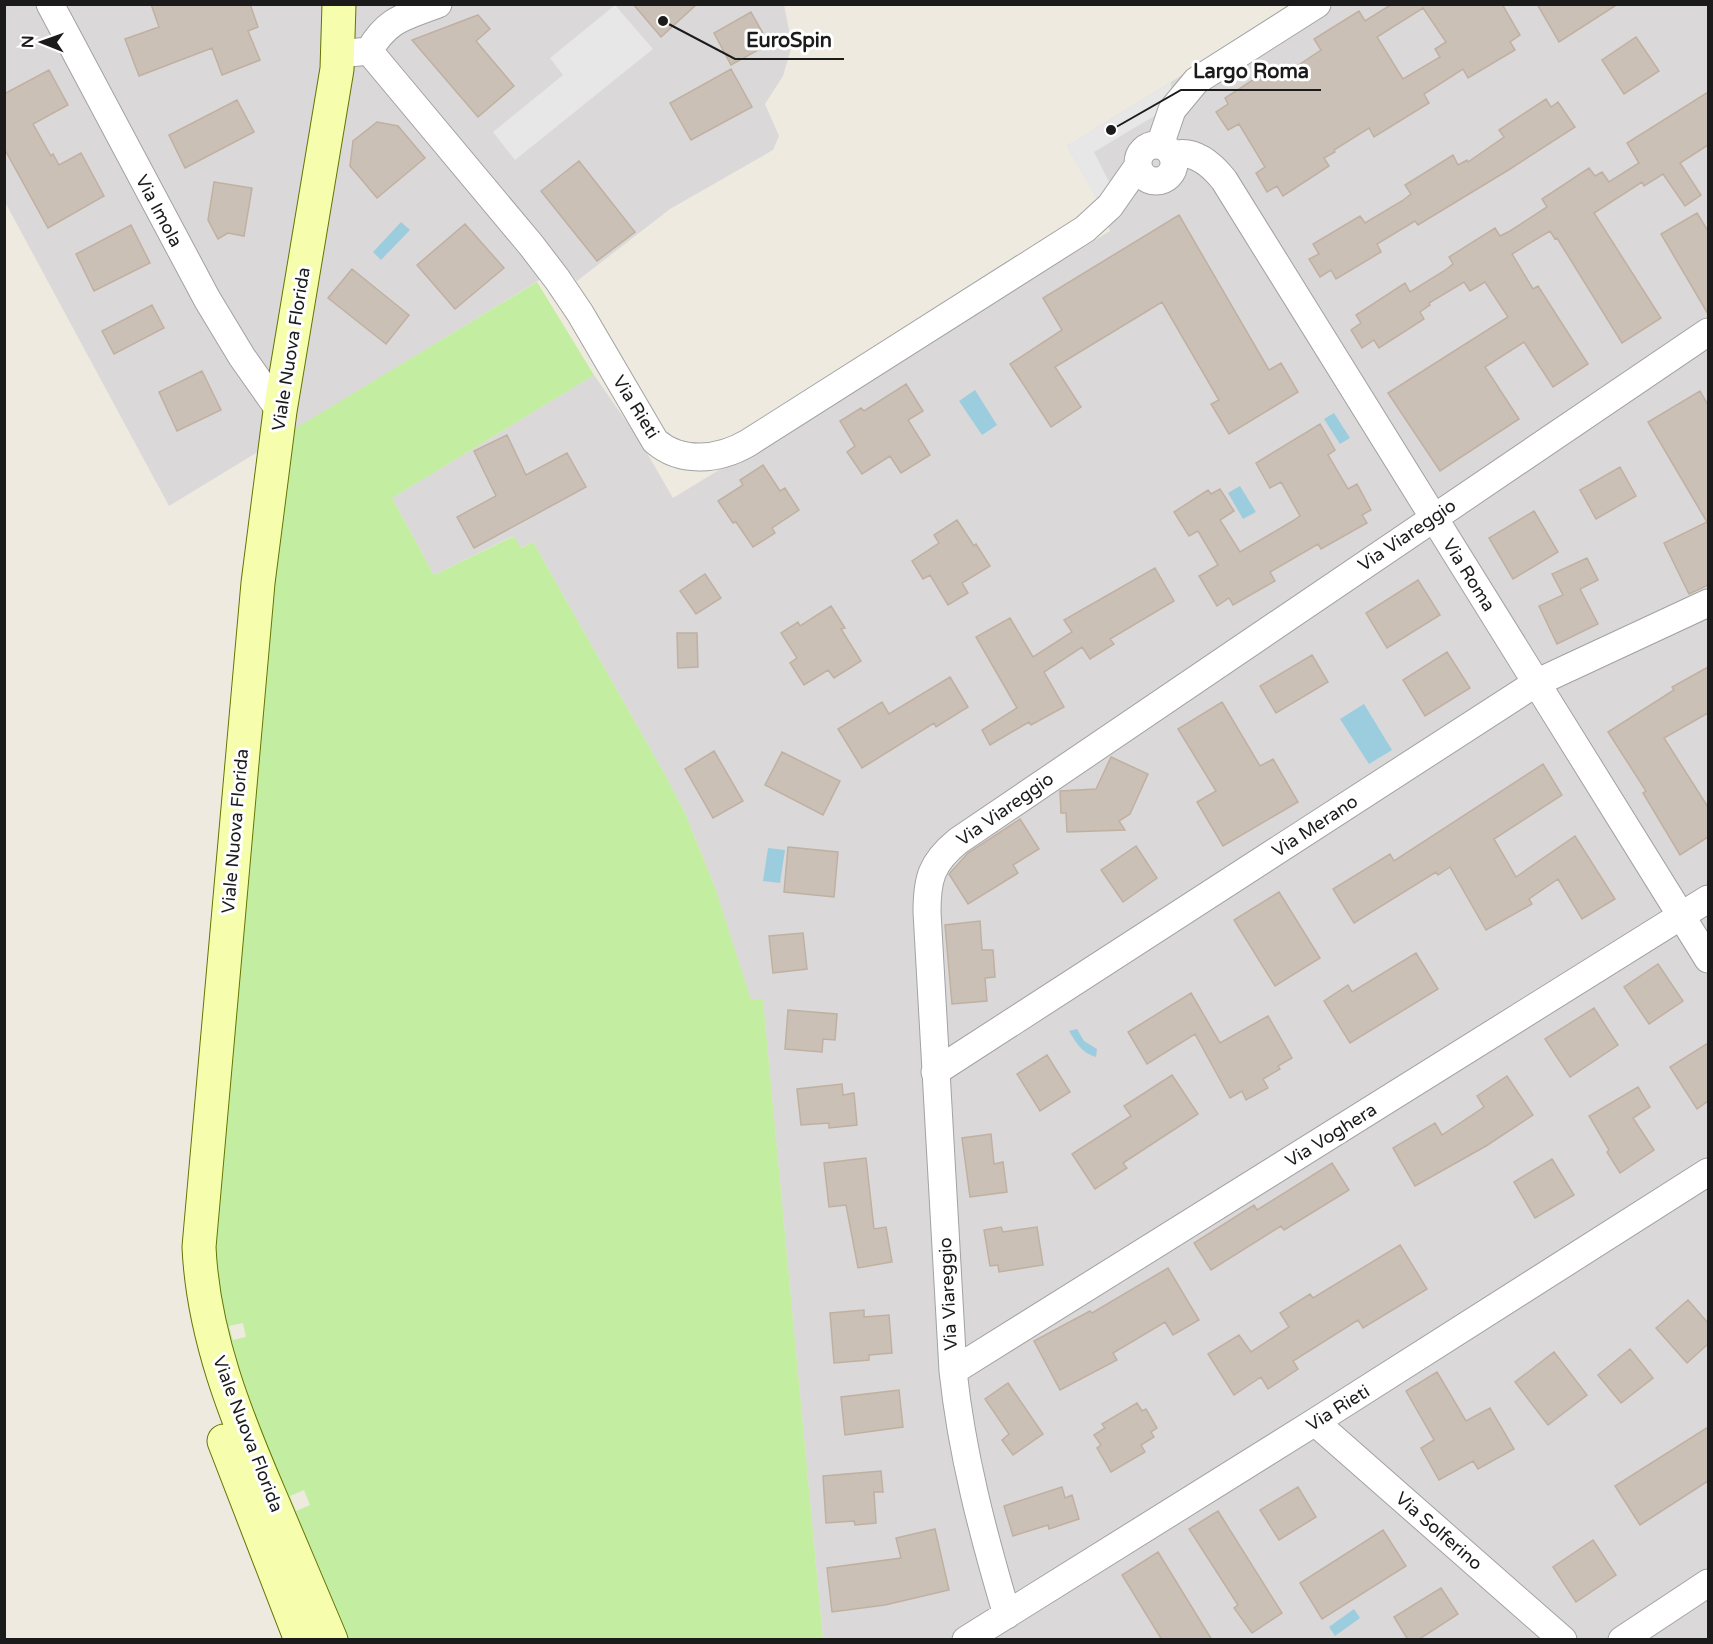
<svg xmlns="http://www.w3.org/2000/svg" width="1713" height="1644" font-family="'Varela Round',sans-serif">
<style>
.residential{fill:#dad8d8}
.grass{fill:#c3eda1;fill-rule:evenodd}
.parking{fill:#e7e7e7}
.water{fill:#9ccddf}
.building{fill:#cac0b6;stroke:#c0b0a1;stroke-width:1.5;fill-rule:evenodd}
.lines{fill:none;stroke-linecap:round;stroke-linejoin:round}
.street-casing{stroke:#a2a2a2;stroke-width:29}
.secondary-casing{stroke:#637500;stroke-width:35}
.street{stroke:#fff;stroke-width:27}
.secondary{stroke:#f6feae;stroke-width:33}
.labels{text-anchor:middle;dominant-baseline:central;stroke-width:6;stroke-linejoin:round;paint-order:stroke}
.street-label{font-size:18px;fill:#1b1b1b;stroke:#fff}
.leader{fill:none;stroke:#1b1b1b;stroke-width:2}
.callout-dot{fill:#1b1b1b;stroke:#fff;stroke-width:2}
.callout-label{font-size:20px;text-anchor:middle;font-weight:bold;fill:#1b1b1b;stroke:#fff;stroke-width:6;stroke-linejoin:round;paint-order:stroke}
</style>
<rect width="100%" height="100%" fill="#eeeae0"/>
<path class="residential" d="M4,5h780l8,40 -9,31 -18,28 14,32 -6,14 -103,59 -93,72 -13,-16 -395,241 -164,-304z
M1296,5h412v1634h-885l-60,-638h-12l-35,-111 -31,-77 -21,-40 -131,-231 -13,6 -7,-12 -79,39 -42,-77 202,-123 46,66 33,57 437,-267 -9,-25 -34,-60z"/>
<path class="grass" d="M537,282l57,93 -202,123 42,77 80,-39 7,12 12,-6 131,231 21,40 31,77 35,110h12l60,639h-481l-109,-277 -20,-86 21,-332 57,-513zM243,1323l3,14 -13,3 -4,-14zM304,1490l6,15 -14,6 -6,-15z"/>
<path class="parking" d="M615,5l38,44 -138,111 -22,-28 70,-57 -13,-17z
M1171,82v14l-15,19 -62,37 18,36 -16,10 -29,-52z"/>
<path class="water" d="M401,222l9,8 -29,30 -8,-8z
M975,390l22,35 -15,10 -23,-34z
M1334,413l16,25 -10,6 -16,-25z
M1240,486l16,26 -13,7 -15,-26z
M1364,704l28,46 -23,14 -29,-45z
M768,848l17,2 -5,33 -17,-2z
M1077,1029l7,12 13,8 -1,8c-14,-4 -20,-14 -27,-26z
M1354,1609l6,9 -25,18 -6,-9z"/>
<path class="building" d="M151,4h99l8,23 -10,4 12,29 -38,15 -10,-27 -73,28 -14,-37 34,-12z
M633,4h64l-36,33z
M1392,4h110l18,31 -10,7 5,8 -47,28 -5,-9 -39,25 5,9 -55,34 -5,-9 -35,22 1,2 -11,6 5,8 -46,30 -6,-10 -10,6 -11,-19 9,-6 -26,-43 -11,6 -12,-18 12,-8 -3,-6 43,-28 4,7 11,-7 2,4 36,-24 -7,-11 45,-28 6,10zM1423,8l23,34 -11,7 5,8 -37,22 -26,-42z
M1537,4h81l-59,38z
M751,12l18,32 -38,21 -17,-32z
M478,15l12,14 -14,12 38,45 -36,31 -66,-77z
M1636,37l23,34 -35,23 -22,-34z
M731,69l21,38 -61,33 -21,-37z
M49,70l19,35 -35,19 18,32 2,-2 6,11 22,-12 23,43 -56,32 -44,-80v-54z
M1708,92v53l-28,18 21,32 -16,11 -22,-32 -19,12 -2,-4 -48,31 67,105 -39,25 -65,-105 -2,1 -5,-8 -38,23 21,35 5,-3 50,78 -35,23 -29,-45 -39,25 34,52 -79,52 -52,-78 120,-76 -23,-35 -15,9 -6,-9 -35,21 1,2 -10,7 4,7 -45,29 -5,-8 -12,8 -11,-18 10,-7 -5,-8 49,-32 5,9 34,-21 9,-7 -4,-7 46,-29 5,8 10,-5 37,-24 -5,-8 47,-31 6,8 7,-4 7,10 30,-19 -12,-20z
M1546,99l5,8 7,-5 17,25 -65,42 -92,56 -3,-4 -38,23 4,8 -45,27 -5,-9 -11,7 -11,-18 10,-5 -6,-10 47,-28 5,7 37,-22 9,-7 -6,-9 48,-30 5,10 9,-5 1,2 36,-25 -5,-7z
M237,100l17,32 -69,36 -16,-33z
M377,122l21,4 27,32 -48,40 -27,-32 3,-25z
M579,161l56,71 -38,29 -56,-70z
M214,182l38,6 -8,48 -16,-3 -10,6 -10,-19z
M1697,213l11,18v83l-47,-80z
M1179,215l90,155 12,-7 17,29 -69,42 -18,-30 8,-4 -57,-98 -107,65 26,40 -30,20 -41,-63 52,-34 -19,-32z
M465,224l39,44 -49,41 -38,-44z
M131,225l19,38 -56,28 -18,-37z
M352,269l57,46 -23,29 -58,-46z
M152,305l12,23 -50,26 -12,-23z
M202,371l19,39 -44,21 -18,-39z
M906,384l17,27 -15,9 22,35 -29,18 -11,-17 -28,18 -15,-22 8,-6 -15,-25 21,-13 3,3z
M1700,391l8,14v180l-19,9 -25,-51 43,-21 -59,-100z
M1320,424l15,26 -7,5 20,34 9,-5 14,26 -9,5 5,8 -46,26 -3,-5 -48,28 5,9 -42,24 -4,-7 -12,8 -18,-30 19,-11 -20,-34 -9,5 -15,-24 34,-22 3,4 9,-5 14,22 -14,9 20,32 51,-30 9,-6 -19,-34 -11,6 -14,-25z
M507,435l19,40 41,-22 19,34 -112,61 -17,-31 39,-21 -22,-45z
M763,465l17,26 5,-3 14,22 -27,18 3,5 -22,14 -17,-25 -3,1 -15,-22 25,-16 -3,-5z
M1620,467l16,29 -40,23 -16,-29z
M1534,511l24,41 -45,27 -24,-41z
M957,520l17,26 2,-2 14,22 -28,17 6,10 -20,12 -18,-30 -7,4 -11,-18 27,-18 -5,-8z
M1587,558l11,22 -18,9 18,35 -41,20 -18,-38 24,-11 -11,-21z
M1155,568l19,33 -64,38 4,5 -24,15 -8,-12 -38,25 20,35 -33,18 -2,-3 -39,23 -8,-15 35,-22 -41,-71 34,-19 23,39 39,-25 -8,-12z
M705,574l16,24 -25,16 -16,-23z
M1418,580l22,35 -53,33 -21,-35z
M831,606l14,22 -4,1 20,32 -27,17 -6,-8 -24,15 -14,-22 7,-5 -16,-25 17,-11 2,4z
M677,633h20l1,34 -20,1z
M1447,652l23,36 -45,28 -22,-36z
M1312,655l16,27 -52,31 -16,-27z
M1708,667v46l-44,25 44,69v30l-28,18 -37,-62 3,-2 -38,-59 66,-42 -2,-3z
M950,677l18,30 -32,20 -2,-4 -72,45 -24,-39 44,-27 7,12z
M1222,702l38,64 13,-7 25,43 -75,44 -26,-44 19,-11 -38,-62z
M714,751l29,50 -30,17 -28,-49z
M782,752l58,29 -17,34 -58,-30z
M1111,757l37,17 -18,40 -11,7 6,9 -58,2 -1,-19h-5l-1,-22 36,-2z
M1543,764l19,31 -68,44 22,38 59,-41 40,63 -33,20 -24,-40 -29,20 3,5 -46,26 -36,-63 -12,8 -2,-3 -82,51 -21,-34 57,-35 4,7z
M1020,819l19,30 -26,16 5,8 -50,31 -19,-30 1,-1 18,-20z
M1136,846l21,32 -34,24 -22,-32z
M788,847l50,5 -4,45 -50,-5z
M1279,892l41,66 -45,28 -41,-66z
M980,921l2,29h11l2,27 -10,1 2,23 -35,3 -7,-79z
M803,933l4,36 -34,4 -4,-37z
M1416,953l22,36 -88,54 -26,-42 24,-16 4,7z
M1658,964l25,37 -34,23 -25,-37z
M1191,993l29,50 48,-27 24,42 -14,8 2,3 -17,10 5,9 -22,12 -4,-9 -12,7 -35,-64 -48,30 -19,-32z
M1594,1008l24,37 -48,32 -25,-38z
M788,1010l49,4 -2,26 -12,-1 -1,13 -37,-3z
M1708,1043v58l-11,8 -27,-42z
M1047,1055l23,37 -30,19 -23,-37z
M1172,1075l26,39 -75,49 4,5 -32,21 -23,-35 59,-38 -7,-10z
M1507,1076l26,39 -47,31 -71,40 -22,-38 42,-25 7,12 42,-28 -7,-11z
M842,1084l1,11 11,-2 3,32 -28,3v-5l-28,2 -4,-36z
M1638,1087l12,20 -17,11 21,32 -34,23 -13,-21 2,-2 -20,-34z
M991,1134l3,30 9,-2 4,30 -37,5 -8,-59z
M866,1158l8,71 12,-2 6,35 -34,6 -12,-63 -17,2 -5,-44z
M1552,1159l22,36 -39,23 -21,-36z
M1332,1163l17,27 -65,40 -3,-4 -70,44 -17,-27 60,-38 3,5z
M1001,1227l2,5 34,-5 6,38 -44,7 -1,-7 -8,1 -6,-36z
M1400,1245l27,44 -64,39 -5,-8 -65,41 5,8 -30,20 -7,-12 -27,18 -26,-41 31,-19 12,17 38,-25 -9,-14 30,-19 3,4z
M1168,1268l31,52 -26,15 -8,-13 -52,31 4,7 -57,30 -26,-49 56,-30 2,2z
M1688,1300l20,23v21l-21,19 -31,-35z
M864,1310v7l25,-2 3,38 -23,2v5l-35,3 -4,-50z
M1630,1349l23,29 -32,25 -23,-28z
M1554,1352l33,43 -39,30 -33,-43z
M1437,1372l29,49 24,-13 24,41 -36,20 -5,-8 -34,19 -18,-32 13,-8 -28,-49z
M1008,1383l35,51 -30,21 -11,-15 7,-6 -24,-35z
M899,1390l4,37 -58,8 -4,-38z
M1137,1403l5,8 4,-2 11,19 -6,4 3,5 -13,8 4,7 -34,20 -14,-24 4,-3 -7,-10 11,-7 -3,-4z
M1708,1427v54l-68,44 -25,-39z
M881,1471l2,21h-9l2,31 -21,2 -1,-4 -28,2 -3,-47z
M1062,1487l3,11 7,-3 7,24 -30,10 -1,-4 -35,11 -9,-30z
M1298,1487l18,30 -37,23 -19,-30z
M1218,1511l64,102 -30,20 -18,-25 4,-3 -49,-76z
M935,1529l14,61 -64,15 -53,7 -5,-44 74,-10 -5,-20z
M1383,1530l23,36 -84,53 -22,-36z
M1593,1540l23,35 -40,27 -23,-35z
M1158,1552l54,88h-50l-40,-65z
M1441,1588l17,26 -40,26h-10l-14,-23z"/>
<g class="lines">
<defs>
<path id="street" d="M50,4l157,295 35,58 38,54
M369,51c19,-33 36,-34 69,-47
M339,54l30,-3 162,194 26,34 23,34 75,128c26,23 64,19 93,2l337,-214 25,-23 28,-40
M1138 163a18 18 0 1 1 36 0a18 18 0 1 1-36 0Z
M1160,145l12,-35 24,-29 121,-77
M1173,155c21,-6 39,10 51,25l484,779
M935,1072l601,-389 172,-80
M953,1371l755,-472
M1315,1422l248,218
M1007,1615c-24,-81 -45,-160 -54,-244l-26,-459c0,-33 4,-49 31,-71l750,-509
M966,1640l349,-218 393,-250
M1622,1640l86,-57"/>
<path id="secondary" d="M224,1441l77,199
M331,1640c-20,-48 -41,-96 -61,-144 -34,-79 -67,-161 -71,-249l59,-664 22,-172 57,-342 2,-65"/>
</defs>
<use href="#street" class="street-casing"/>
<use href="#secondary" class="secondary-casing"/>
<use href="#street" class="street"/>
<use href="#secondary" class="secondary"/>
</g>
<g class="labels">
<g class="street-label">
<text transform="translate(159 211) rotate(62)">Via Imola</text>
<text transform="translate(291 349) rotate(-81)">Viale Nuova Florida</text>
<text transform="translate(636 407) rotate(58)">Via Rieti</text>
<text transform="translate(1407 535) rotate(-34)">Via Viareggio</text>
<text transform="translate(1469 575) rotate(58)">Via Roma</text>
<text transform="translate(1005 809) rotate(-35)">Via Viareggio</text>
<text transform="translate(1315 826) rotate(-33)">Via Merano</text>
<text transform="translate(235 831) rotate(-85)">Viale Nuova Florida</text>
<text transform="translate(1331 1135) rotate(-32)">Via Voghera</text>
<text transform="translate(948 1294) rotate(-93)">Via Viareggio</text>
<text transform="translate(1338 1408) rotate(-32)">Via Rieti</text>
<text transform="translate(248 1434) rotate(69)">Viale Nuova Florida</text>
<text transform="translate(1439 1531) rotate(41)">Via Solferino</text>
</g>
</g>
<path class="leader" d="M663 21L735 59H844M1111 130L1181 90H1321"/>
<g class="callout-dot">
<circle cx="663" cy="21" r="6"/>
<circle cx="1111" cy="130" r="6"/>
</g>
<g class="callout-label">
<text x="789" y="47">EuroSpin</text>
<text x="1251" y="78">Largo Roma</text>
</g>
<rect width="1713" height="1644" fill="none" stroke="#1b1b1b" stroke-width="12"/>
<g transform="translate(42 42) rotate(271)" stroke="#ffffff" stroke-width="4.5" paint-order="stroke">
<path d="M0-4.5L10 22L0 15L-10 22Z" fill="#1b1b1b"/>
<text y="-9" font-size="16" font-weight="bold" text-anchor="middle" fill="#1b1b1b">N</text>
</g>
</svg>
